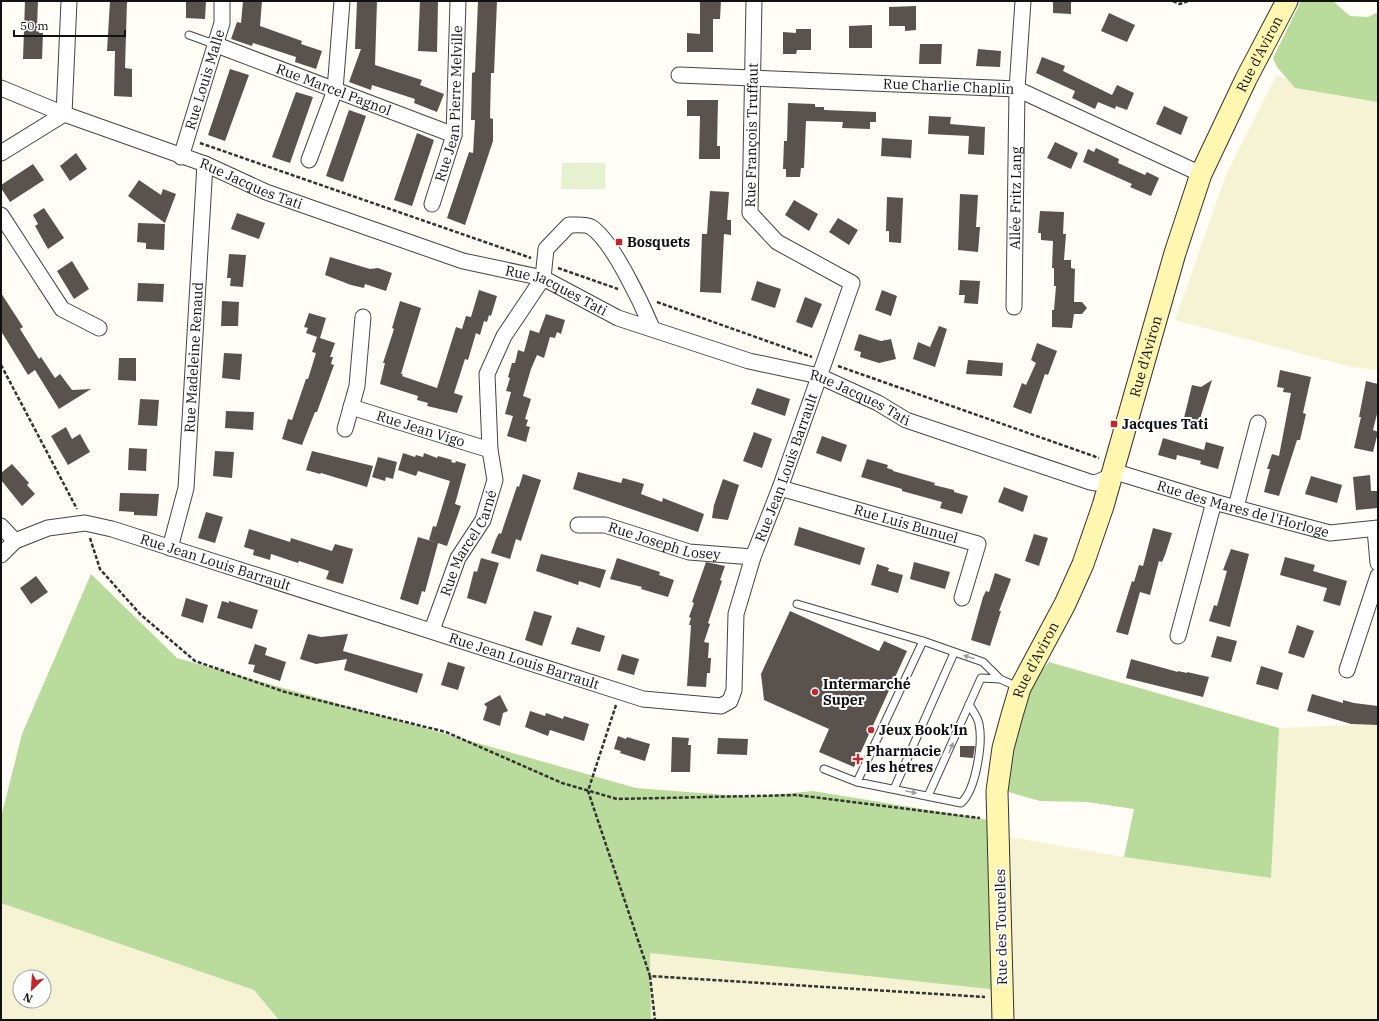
<svg xmlns="http://www.w3.org/2000/svg" width="1379" height="1021" font-family="'IBM Plex Serif',serif">
<style>
.farmland{fill:#f6f3d4;fill-rule:evenodd}
.forest{fill:#b9dc9c}
.pitch{fill:#e6f2cf}
.building{fill:#5a524d}
.lines{fill:none;stroke-linecap:round;stroke-linejoin:round}
.lane-casing{stroke:#444;stroke-width:9}
.street-casing{stroke:#444;stroke-width:17}
.secondary-casing{stroke:#333;stroke-width:23}
.path{stroke:#333;stroke-width:2.5;stroke-dasharray:4 2;stroke-linecap:butt}
.lane{stroke:#fff;stroke-width:7}
.street{stroke:#fff;stroke-width:15}
.secondary{stroke:#fff6b0;stroke-width:21}
.oneway{fill:#a0a0a0}
.poi-dot{fill:#c4262e;stroke:#fff;stroke-width:1.5}
.labels{text-anchor:middle;dominant-baseline:central;stroke-width:4;stroke-linejoin:round;paint-order:stroke}
.street-label{font-size:14px;fill:#111;stroke:#fff}
.poi-label{font-size:14px;font-weight:bold;fill:#111;stroke:#fff;text-anchor:start}
</style>
<rect width="100%" height="100%" fill="#fffdf5"/>
<path class="farmland" d="M1276,76l102,24v270l-27,-3 -176,-47 51,-145z
M1378,724v296h-727l-1,-67 361,38 -6,-155 119,21 147,21 8,-150z
M1,903l253,87 25,30h-278zM20,977h24v24h-24z"/>
<path class="forest" d="M1301,1h32l17,15 18,1 10,-5v90l-83,-14 -18,-21 -4,-9z
M91,574l86,84 459,130 116,9 61,-6 176,29 10,170 -349,-37 1,67h-372l-25,-30 -253,-87v-86l21,-83z
M1049,662l230,66 -8,150 -147,-21 10,-48 -47,-7 -47,-1 -35,-10 10,-51 17,-57z"/>
<path class="pitch" d="M562,163h43v26h-44z"/>
<path class="building" d="M25,1h13l-1,26h2v6h4l-1,26h-19z
M110,1h17l-2,67 7,1v28l-18,-1 1,-45h-8z
M186,1h20l-1,18 -19,-1z
M243,1h19l-2,25 42,15 -1,3 21,7 -6,18 -21,-7 1,-5 -43,-14 -1,3 -21,-7 6,-17 4,1z
M357,1h20l-2,64 47,15 -2,5 24,9 -7,18 -23,-9 1,-4 -43,-14 -1,5 -22,-8 12,-33h-6z
M420,1h18l-1,51 -19,-1z
M478,1h19l-3,72h-3l-1,45 3,1v22l-28,84 -18,-7 22,-66 4,1 2,-33h-4l1,-47 3,-1z
M700,1h21l-1,18h-7v33h-26v-19l13,1z
M1053,1h18v13l-18,-1z
M916,6v24l-11,1v-5h-16v-19z
M1109,13l26,12 -8,17 -26,-11z
M872,25v23h-23v-22z
M796,29h15v21h-14l-1,4h-13v-22l13,1z
M920,44h22l-1,20h-22z
M978,49l23,2 -1,16 -24,-1z
M1042,57l23,9 -2,5 49,24 5,-10 17,8 -7,17 -11,-4 -1,3 -17,-7 -3,7 -23,-11 3,-7 -39,-18z
M230,69l19,6 -24,66 -17,-6z
M296,92l17,5 -23,66 -18,-6z
M687,100h31l-1,46h3v13h-21l1,-43h-13z
M788,103l27,1v3h9v3l52,2v10h-6v7l-28,-1 1,-6 -37,-1 -2,47h-3l-1,9h-14v-8h-3l1,-28h3z
M1164,106l24,11 -7,18 -25,-11z
M349,110l17,6 -23,66 -17,-6z
M929,116l22,1 -1,7 35,3 -1,28 -16,-1 1,-18 -41,-2z
M417,133l17,7 -22,66 -18,-6z
M882,138l30,2 -1,18 -30,-2z
M1055,142l23,11 -7,16 -24,-11z
M1096,148l23,11 -1,4 27,12 2,-3 12,6 -8,18 -21,-9 2,-3 -49,-22 5,-13 6,3z
M76,153l11,16 -17,12 -10,-15z
M33,164l11,16 -34,22 -9,-14v-3z
M139,180l22,15 2,-6 13,5 -11,29 -37,-27z
M710,191l19,1 -2,28h4v15l-7,-1 -3,59 -21,-1 2,-58h5z
M960,194l18,1 -2,32h4l-2,25 -20,-2z
M887,197l16,1 -2,45 -12,-1v-11h-3z
M794,200l24,14 -9,17 -24,-16z
M44,208l20,30 -16,11 -13,-23 3,-2 -5,-9z
M1040,211l24,1 -1,22h3l-2,26h7v8l4,1 -1,33h8l5,6 -5,6h-8l-2,14 -20,-1v-17h2l2,-24h-2v-18h-2l1,-27 -12,-1v-7h-3z
M237,213l28,10 -6,16 -28,-10z
M838,218l20,12 -9,15 -20,-13z
M138,223l27,1 -1,26 -18,-1v-6l-9,-1z
M229,254l17,1 -3,32 -13,-1 1,-8h-4z
M330,257l40,12 8,-1 14,5 -6,18 -21,-7 -1,4 -13,-3 -26,-10z
M72,261l17,28 -15,10 -17,-28z
M960,280l20,1 -2,23 -14,-1 1,-8h-6z
M757,281l24,8 -6,19 -24,-8z
M138,283l26,1 -1,18 -26,-1z
M479,290l18,6 -6,20 -2,-1 -2,7 -3,-1 -4,14 -4,-2 -8,27 -3,-1 -11,34 9,3 -6,17 -30,-7 1,-3 -11,-3 1,-4 -38,-12 5,-21h-2l11,-34 -2,-1 8,-27 21,7 -20,66h2l-1,2 35,12 19,-61 6,2 4,-13 5,1z
M882,290l15,6 -6,20 -16,-6z
M1,293l22,34 -3,2 19,30 2,-2 14,21 5,-4 12,16 19,-1 -32,20 -24,-39 -7,5 -27,-44z
M805,297l17,7 -10,24 -16,-6z
M222,301l17,1 -1,24h-17z
M309,313l17,5 -6,20 -14,-5 2,-5 -4,-1z
M546,314l19,6 -4,14 -4,-2 -2,6 -5,-1 -6,21 -7,-3 -6,14 -8,27 8,3 -6,20 3,1 -2,6 4,1 -4,15 -19,-6 6,-20 -8,-2 6,-22 -5,-1 4,-13 -2,-1 4,-14h3l3,-13 6,2 6,-22 9,3z
M939,326l8,3 -12,38 -22,-8 5,-17 12,5z
M859,334l22,7 10,-2 5,20 -17,4 -19,-6 1,-5 -7,-2z
M317,337l18,6 -5,14h3l-2,7 3,1 -17,47h-2l-13,33 -20,-6 6,-20 4,1 14,-41h2l8,-26 -4,-1z
M1037,343l20,8 -9,24 -3,-1 -14,40 -18,-7 9,-24 4,2 10,-22 -5,-3z
M224,353l18,1 -2,26 -18,-2z
M119,358h17v23l-18,-1z
M968,360l35,3 -1,13 -36,-2z
M1280,370l31,7 -8,36 3,1 -6,26h-3l-18,56 -15,-4 6,-23h-3l5,-15 7,2 12,-63 -8,-1 1,-4 -7,-1z
M1212,380l-13,42 -15,-4 8,-33 9,2z
M1366,381l12,3v26l-5,20 5,2 -5,20 -19,-4 7,-31h-2z
M757,388l33,11 -5,17 -34,-12z
M140,399l19,1 -2,26 -19,-1z
M226,411l28,1 -1,18 -28,-2z
M66,427l6,12 8,-5 10,18 -22,13 -17,-29z
M754,432l18,7 -10,29 -19,-7z
M822,436l25,9 -6,17 -25,-9z
M1163,438l41,12 2,-8 18,5 -6,22 -18,-5 1,-3 -24,-6 -1,5 -18,-5z
M129,448l18,1 -1,22 -18,-1z
M215,451l19,1 -2,26 -19,-2z
M312,451l61,15 -6,21 -46,-14 -1,1 -14,-4z
M403,453l12,4 1,-2 7,2 1,-4 13,5 1,-2 14,4 -1,2 4,1 1,-2 10,3 -11,40 6,2 -14,40 -18,-6 4,-14 3,1 14,-46 -32,-10 -2,5 -18,-6z
M378,457l19,5 -4,17 -7,-2 -1,4 -13,-4z
M867,459l21,6 -1,3 6,2v1l42,12 -1,2 20,5v2l14,4 -6,18 -22,-6 2,-6 -40,-11v-2l-41,-12z
M12,464l17,19 -2,2 8,9 -13,12 -21,-26v-7z
M578,472l43,11 2,-5 21,6 -3,10 21,8 1,-4 41,16 -6,18 -125,-43z
M523,474l18,6 -20,61 -5,-2 -6,20 -19,-6 5,-14 3,-6 2,1 16,-48 2,1z
M1370,475l1,16h7v17l-22,2 -3,-33z
M1311,476l31,9 -5,18 -32,-9z
M723,479l16,6 -11,35 -16,-2 2,-13z
M1004,487l24,9 -5,16 -25,-10z
M120,493l39,1 -2,22 -23,-1v-3l-15,-1z
M206,512l17,5 -8,26 -17,-5z
M799,527l66,21 -5,17 -66,-20z
M1153,528l19,5 -7,22 -3,7 -3,-1 -9,34 -10,-3 -12,43 -12,-3 16,-51 2,1 5,-17 4,1z
M249,529l41,13 1,-4 41,13 3,-7 18,5 -10,35 -17,-5 3,-8 -30,-10 -1,2 -27,-9 -1,6 -17,-5 1,-5 -10,-3z
M1034,534l14,4 -9,28 -14,-5z
M418,537l20,6 -13,49 -3,-1 -4,14 -18,-6z
M1231,549l18,5 -19,73 -21,-6 5,-16 3,1 10,-35 -4,-1z
M541,554l65,16 -6,18 -21,-7 -1,4 -42,-14z
M1285,557l30,8 -2,6 34,10 -7,25 -17,-5 4,-13 -47,-13z
M481,558l18,5 -13,41 -19,-6 7,-27 3,1z
M617,558l43,14 -1,3 15,5 -6,17 -27,-8 1,-2 -32,-8z
M706,562l19,4 -5,14 2,1 -14,42 2,1 -6,18 5,1 -1,15h3l-1,15h-3l-1,14 -19,-1 4,-61h-2l2,-7 -2,-1 5,-14 -2,-1z
M914,562l36,10 -5,17 -35,-10z
M877,564l12,4 -1,3 15,4 -5,18 -27,-8z
M995,573l16,6 -12,32h2l-11,35 -19,-6 12,-43 3,-6 3,1z
M36,576l12,16 -17,12 -11,-16z
M186,598l22,7 -5,18 -22,-7z
M222,601l7,2v-2l29,9 -6,19 -35,-11z
M534,611l18,5 -10,30 -17,-6z
M790,611l89,40 5,-10 23,10 -53,116 -35,-15 10,-23 -65,-29 -3,-26z
M1297,625l17,6 -10,27 -16,-5z
M577,627l28,9 -5,16 -29,-8z
M308,634l13,3 27,-3 -5,17 80,23 -6,19 -73,-23 3,-11 -31,5 -16,-5z
M1217,636l20,5 -6,21 -20,-5z
M255,644l12,4 -2,7 21,7 -6,19 -27,-9 2,-7 -7,-1z
M622,654l17,5 -5,16 -17,-5z
M1131,659l47,13v-1l9,2v-1l22,5 -6,20 -77,-19z
M448,662l17,5 -7,23 -17,-5z
M1261,666l22,7 -5,17 -22,-6z
M1312,694l31,9v-3l11,3 24,3v19l-27,-1 -44,-13z
M500,695l8,16 -5,2 -3,13 -17,-6 4,-13 -3,-3z
M530,711l15,5 1,-3 17,6 1,-3 25,8 -5,17 -34,-11 -2,6 -23,-9z
M618,736l8,3 1,-2 23,7 -5,17 -25,-8 1,-2 -7,-2z
M672,737l17,1 -1,7h3l-1,27h-19z
M718,738l30,1 -1,16 -30,-1z
M960,746h15l-2,12 -13,-1z"/>
<g class="lines">
<defs>
<path id="lane" d="M189,35l25,9
M797,604l126,37 60,21 17,17 18,8
M824,769l33,13 104,21c15,-13 22,-60 18,-79 -1,-7 -7,-14 -10,-20
M857,782l66,-141
M894,789l60,-136
M928,796l53,-118 19,1"/>
<g id="street">
<path id="s1" d="M214,44l240,91"/>
<path id="s2" d="M679,75l338,14 184,85"/>
<path id="s3" d="M1,88l63,26 141,50 61,28 197,69 80,17 75,40 131,43 70,15 59,27 28,17 184,62 5,1 24,-10 95,29 116,31 48,-5"/>
<path d="M1,153l63,-39 5,-113"/>
<path id="s4" d="M181,157l41,-134v-22"/>
<path d="M309,160l26,-70 7,-89"/>
<path id="s5" d="M432,204l22,-69 4,-134"/>
<path d="M1,215l61,94 37,19"/>
<path id="s6" d="M1014,307l3,-218 6,-88"/>
<path id="s7" d="M351,407l139,43"/>
<path d="M345,429l12,-43 6,-69"/>
<path id="s8" d="M780,488l198,56 -16,54"/>
<path d="M1236,507l22,-84"/>
<path id="s9" d="M578,525h27l84,27 64,5"/>
<path d="M1,526l14,15"/>
<path d="M1375,529l3,34"/>
<path id="s10" d="M170,548l16,-60 19,-324"/>
<path id="s11" d="M1,555l14,-14 33,-13 37,-5 27,6 531,170 78,7 9,-5 4,-11 2,-76 17,-57 27,-69 72,-205 -75,-41 -27,-29 4,-212"/>
<path id="s12" d="M432,630l26,-72 25,-38 12,-40 -5,-30 -3,-76 17,-38 39,-58 3,-29 23,-24c7,0 17,-1 22,2 21,13 51,77 61,101"/>
<path d="M1178,636l36,-134"/>
<path d="M1347,670l31,-94"/>
</g>
<g id="secondary">
<path id="s13" d="M1003,1020l-6,-229 6,-43 9,-33 8,-27 45,-84 18,-40 20,-58 72,-253 26,-79 45,-95 41,-78"/>
</g>
</defs>
<use href="#lane" class="lane-casing"/>
<use href="#street" class="street-casing"/>
<use href="#secondary" class="secondary-casing"/>
<path class="path" d="M1173,1l7,3 8,-3
M200,143l331,115
M558,268l60,21
M657,302l155,55
M1,365l76,144
M838,366l261,92
M90,538l10,31 40,45 55,47 90,31 161,40 116,51 55,16 180,-4 183,23
M616,705l-28,86 62,185 335,21
M650,976l5,44"/>
<use href="#lane" class="lane"/>
<use href="#street" class="street"/>
<use href="#secondary" class="secondary"/>
</g>
<defs><path id="oneway-solid" d="M-6-.8H1V-3.2L6.5 0L1 3.2V.8H-6Z"/></defs>
<g class="oneway">
<use href="#oneway-solid" transform="translate(969 657) rotate(-162)"/>
<use href="#oneway-solid" transform="translate(951 748) rotate(-67)"/>
<use href="#oneway-solid" transform="translate(911 792) rotate(12)"/>
</g>
<g class="poi-dot">
<rect x="615" y="238" width="8" height="8" rx="2"/>
<rect x="1110" y="420" width="8" height="8" rx="2"/>
<circle cx="815" cy="692" r="4"/>
<circle cx="871" cy="730" r="4"/>
<path d="M856 753h4v4h4v4h-4v4h-4v-4h-4v-4h4z"/>
</g>
<g class="labels">
<g class="street-label">
<text stroke="none"><textPath href="#s13" startOffset="1015">Rue d'Aviron</textPath></text>
<text stroke="none"><textPath href="#s4" startOffset="81">Rue Louis Malle</textPath></text>
<text stroke="none"><textPath href="#s2" startOffset="270">Rue Charlie Chaplin</textPath></text>
<text stroke="none"><textPath href="#s1" startOffset="128">Rue Marcel Pagnol</textPath></text>
<text stroke="none"><textPath href="#s5" startOffset="103">Rue Jean Pierre Melville</textPath></text>
<text stroke="none"><textPath href="#s11" startOffset="1408">Rue François Truffaut</textPath></text>
<text stroke="none"><textPath href="#s3" startOffset="268">Rue Jacques Tati</textPath></text>
<text stroke="none"><textPath href="#s6" startOffset="109">Allée Fritz Lang</textPath></text>
<text stroke="none"><textPath href="#s3" startOffset="592">Rue Jacques Tati</textPath></text>
<text stroke="none"><textPath href="#s13" startOffset="691">Rue d'Aviron</textPath></text>
<text stroke="none"><textPath href="#s10" startOffset="193">Rue Madeleine Renaud</textPath></text>
<text stroke="none"><textPath href="#s3" startOffset="916">Rue Jacques Tati</textPath></text>
<text stroke="none"><textPath href="#s7" startOffset="73">Rue Jean Vigo</textPath></text>
<text stroke="none"><textPath href="#s11" startOffset="1009">Rue Jean Louis Barrault</textPath></text>
<text stroke="none"><textPath href="#s3" startOffset="1322">Rue des Mares de l'Horloge</textPath></text>
<text stroke="none"><textPath href="#s8" startOffset="131">Rue Luis Bunuel</textPath></text>
<text stroke="none"><textPath href="#s9" startOffset="89">Rue Joseph Losey</textPath></text>
<text stroke="none"><textPath href="#s12" startOffset="95">Rue Marcel Carné</textPath></text>
<text stroke="none"><textPath href="#s11" startOffset="229">Rue Jean Louis Barrault</textPath></text>
<text stroke="none"><textPath href="#s13" startOffset="367">Rue d'Aviron</textPath></text>
<text stroke="none"><textPath href="#s11" startOffset="553">Rue Jean Louis Barrault</textPath></text>
<text transform="translate(1001 927) rotate(-91)">Rue des Tourelles</text>
</g>
<g class="poi-label">
<text x="627" y="242">Bosquets</text>
<text x="1122" y="424">Jacques Tati</text>
<text x="823" y="684">Intermarché<tspan x="823" dy="16">Super</tspan></text>
<text x="879" y="730">Jeux Book'In</text>
<text x="866" y="751">Pharmacie<tspan x="866" dy="16">les hetres</tspan></text>
</g>
</g>
<rect width="1379" height="1021" fill="none" stroke="#111111" stroke-width="4"/>
<g transform="translate(32 989) rotate(205)"><circle r="19" fill="#ffffff" stroke="#a0a0a0"/>
<path d="M0-3L7 15L0 10L-7 15Z" fill="#c4262e"/>
<text y="-6" font-size="11" font-weight="bold" text-anchor="middle" fill="#111111">N</text>
</g>
<path d="M14 30v6h111v-6" fill="none" stroke="#111111" stroke-width="2"/>
<text x="20" y="30" font-size="12" fill="#111111" stroke="#ffffff" stroke-width="3" paint-order="stroke">50 m</text>
</svg>
